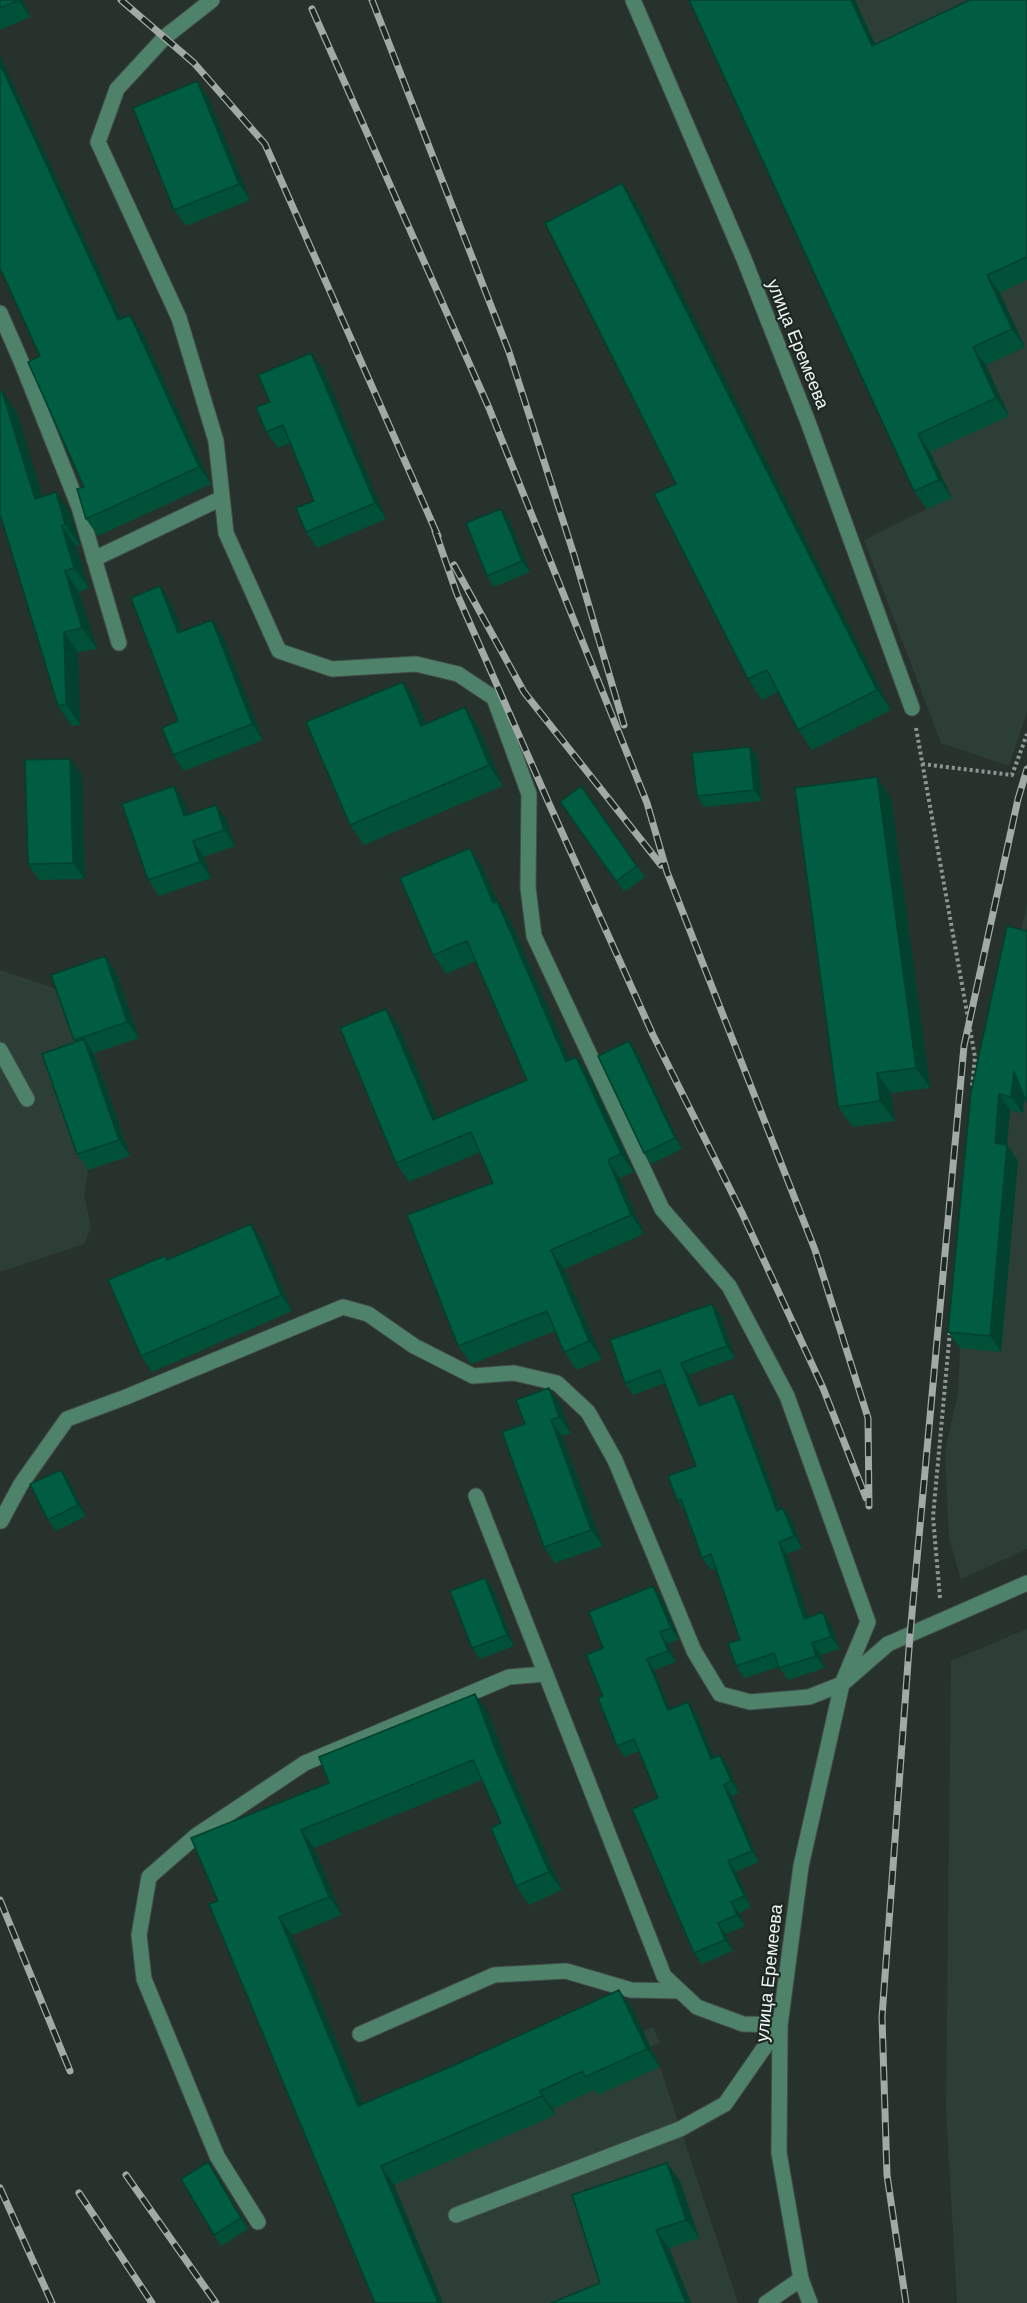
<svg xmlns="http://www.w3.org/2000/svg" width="1027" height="2303" font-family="Arial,sans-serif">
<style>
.built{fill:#2c3e36}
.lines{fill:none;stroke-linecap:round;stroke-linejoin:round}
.minor-casing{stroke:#434e49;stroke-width:17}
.path{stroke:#8d9692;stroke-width:4;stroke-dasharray:3 3;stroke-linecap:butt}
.minor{stroke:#4e826b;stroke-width:15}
.rail-casing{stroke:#a1aaa5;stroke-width:7}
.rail{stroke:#1d2823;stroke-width:4.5;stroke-dasharray:14;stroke-linecap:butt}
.wall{fill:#015038}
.shaded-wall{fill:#01412e}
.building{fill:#015d41;stroke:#01412e;stroke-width:1.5}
.labels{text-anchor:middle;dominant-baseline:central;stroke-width:4.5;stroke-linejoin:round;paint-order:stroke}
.street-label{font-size:18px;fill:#f0f7f3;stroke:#1d2823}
</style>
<rect width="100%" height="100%" fill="#27322d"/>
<path class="built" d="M690,0h337v712l-18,54 -68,-23 -77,-203 62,-31z
M1027,904v645l-66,30 -12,-41 -4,-86 13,-59 2,-45 23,-244z
M0,970l63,21 76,47 -44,15 35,103 -42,14 -4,24 7,34 -7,16 -84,28z
M1027,1629v674h-70l-11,-195 5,-447z
M653,2027l7,15 -10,5 10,20 78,236h-358l-17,-150z"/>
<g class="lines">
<defs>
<path id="minor" d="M212,0l-47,37 -48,52 -19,53 81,176 37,123 10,92 53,118 53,18 84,-5 42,10 36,24 35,96 -1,94 6,48 128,273 67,77 58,110 81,226 -26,62 -41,182 -21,159 -1,128 22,126 9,24
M633,0l111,259 64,163 104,286
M0,313l21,48 58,146 40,136
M94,559l128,-61
M0,1050l27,49
M476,1496l188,480 33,31 46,17 37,1
M1,1521l20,-37 46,-65 59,-22 217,-90 25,7 46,32 59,30 41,-3 43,10 31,29 27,48 79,191 26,43 30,8 59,-5 33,-13 46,-40 139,-61
M360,2034l134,-59 72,-4 65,19 49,1
M456,2215l224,-86 45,-25 55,-79
M258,2222l-41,-66 -73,-177 -5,-44 10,-58 48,-42 108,-72 204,-86 36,-3
M766,2303l35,-24"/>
</defs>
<use href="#minor" class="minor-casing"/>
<path class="path" d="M916,728l59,329 -3,30
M922,764l90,11 15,-41
M940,1598l-7,-81 17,-186"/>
<use href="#minor" class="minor"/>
<defs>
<path id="rail" d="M121,0l73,63 71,81 173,392
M372,0l137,352 65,203 50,170
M312,9l177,399 158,395 20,69 148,378 53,168 1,88
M435,531l22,63 90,205 106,236 89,178 81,175 43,110
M454,565l70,127 137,173
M0,1900l70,171
M126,2175l90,128
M0,2188l52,115
M79,2193l73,110
M906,2303l-19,-128 -5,-158 28,-382 54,-589 54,-247 9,-30"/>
</defs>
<use href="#rail" class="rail-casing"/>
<use href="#rail" class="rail"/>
</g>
<path class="wall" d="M0,0h23l7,17 -30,13z
M855,0l20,44 152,-44v280l-27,13 25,54 -39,18 23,51 -79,36 22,46 -25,11 -13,-18z
M0,56l122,263 8,-4 12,17 69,152 -113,52 -12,-17 -2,-32 -44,-131 -40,-88z
M197,81l11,16 42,103 -64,26 -12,-16z
M637,204l254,506 -79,40 -14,-20 -20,-38 -16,8 -14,-21 -72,-195z
M323,369l63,150 -69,29 -11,-16 8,-31 -24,-58 -12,5 -12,-16 4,-30z
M17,412l25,84 28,16 10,33 -4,1 13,42 -10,4 18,57 -19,3 2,73 -8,1 -14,-20z
M509,520l21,52 -36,15 -7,-11z
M171,603l11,28 41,5 40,104 -79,31 -11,-16 5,-34z
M403,682l14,20 9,22 39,-17 14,21 24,58 -139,59 -14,-20z
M750,747l8,11 4,43 -58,6 -7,-11z
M82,775l3,104 -46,1 -11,-16z
M581,786l64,91 -21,15 -64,-90z
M891,798l39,290 -39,5 4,28 -42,6 -15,-20z
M185,802l4,12 27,-9 11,16 8,25 -31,11 7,21 -52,18 -11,-16z
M470,848l12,18 16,36 12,18 60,140 19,15 45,97 -14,6 24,56 -80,35 38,90 -25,11 -13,-18 -9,-21 -84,33 -13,-18 35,-163 -13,-31 -71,30 -13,-19 3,-136 38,91 90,-38 -51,-119 -30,13 -13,-19z
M1027,931l-3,165 -1,17 -13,-3 -3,35 11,16 -17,191 -41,-4 -12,-16z
M105,956l11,16 23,66 -45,15 1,2 35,101 -42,14 -11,-16 -1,-112 -2,-2z
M629,1041l8,11 45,97 -31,15 -7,-11z
M262,1240l30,71 -140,61 -11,-16 27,-97z
M712,1304l9,12 14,42 -46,17 13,30 31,-12 8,12 39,104 3,-1 9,12 10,28 -15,6 21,63 23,8 9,24 -19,6 4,13 -37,12 -9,-13 -35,11 -8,-12 4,-26 -24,-72 -5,2 -9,-12 -16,-46 -9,-12 19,-34 -31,-83 -32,12 -8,-12z
M549,1388l11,16 11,29 -9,3 41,110 -48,17 -11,-16 -19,-123z
M61,1470l8,11 17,35 -30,15 -8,-11z
M485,1578l8,11 21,57 -34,13 -8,-11z
M653,1586l8,11 18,42 -11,5 8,18 -22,8 16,39 26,4 18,45 6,-3 8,11 11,27 -7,3 27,66 -23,10 15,35 -12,6 6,13 -19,8 7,17 -31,13 -8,-11 -36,-155 -19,-47 -14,6 -8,-11 -14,-50z
M488,1712l21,57 53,121 -33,15 -13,-19 -15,-63 -19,-43 -168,68 28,67 -50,20 71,169 94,-40 162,-74 13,18 28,59 -62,28 -4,-5 -41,19 2,6 -161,70 49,118 -225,-402 111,-118z
M208,2162l8,11 32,56 -27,17 -7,-11z
M680,2181l19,57 -30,10 22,55h-140l49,-20z"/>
<path class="shaded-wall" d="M18,0h5l7,17z
M851,0h4l29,64 -12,-18z
M0,56l130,281 -12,-17 -118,-256z
M197,81l11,16 42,103 -11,-16z
M622,183l15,21 254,506 -14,-20z
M987,275l13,18 25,54 -13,-18z
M130,315l12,17 69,152 -12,-17z
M973,347l13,18 23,51 -13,-18z
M311,353l12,16 63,150 -11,-16z
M2,391l15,21 32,107 -14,-20z
M918,434l12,18 22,46 -13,-18z
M56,492l14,20 10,33 -15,-21z
M501,509l8,11 21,52 -8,-11z
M62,526l14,20 13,42 -15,-20z
M65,571l14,21 18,57 -15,-21z
M160,586l11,17 18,46 -11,-16z
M212,620l11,16 40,104 -11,-16z
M64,632l14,20 2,73 -14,-21z
M403,682l14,20 18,44 -14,-20z
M465,707l14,21 24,58 -14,-21z
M750,747l8,11 4,43 -8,-11z
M70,759l12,16 3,104 -12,-16z
M877,777l14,21 39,290 -14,-20z
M174,786l11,16 11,30 -12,-16z
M216,805l11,16 8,25 -11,-16z
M193,841l11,16 7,21 -11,-16z
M470,848l12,18 16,36 12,18 69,160 -13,-18 -73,-159z
M105,956l11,16 23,66 -12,-16z
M386,1009l13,18 47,112 -13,-19z
M84,1039l11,16 35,101 -11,-16z
M629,1041l8,11 45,97 -7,-11z
M576,1057l13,18 45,97 -13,-18z
M1014,1072l11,16 -2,25 -12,-16z
M877,1073l14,20 4,28 -15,-20z
M999,1094l11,16 -3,35 11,16 -17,191 -11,-16 5,-193z
M608,1160l12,18 24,56 -13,-19z
M251,1224l11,16 30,71 -11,-16z
M551,1250l13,19 38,90 -13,-18z
M712,1304l9,12 14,42 -8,-12z
M681,1363l8,12 18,43 -8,-12z
M549,1388l11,16 11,29 -12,-16z
M733,1393l8,12 44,118 -8,-12z
M551,1420l11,16 41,110 -12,-16z
M61,1470l8,11 17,35 -8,-11z
M783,1508l9,12 10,28 -8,-12z
M779,1542l8,12 26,77 -9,-12z
M485,1578l8,11 21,57 -7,-11z
M653,1586l8,11 18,42 -8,-11z
M823,1612l8,13 9,24 -9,-12z
M660,1632l8,12 8,18 -8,-11z
M812,1643l9,12 4,13 -9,-12z
M647,1659l7,11 21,51 -7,-11z
M475,1694l13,18 21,57 53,121 -13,-18 -53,-121z
M688,1702l8,11 23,57 -8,-11z
M720,1755l8,11 11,27 -8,-12z
M724,1785l8,11 27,66 -7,-11z
M301,1830l13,18 28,67 -13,-18z
M728,1861l8,11 15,35 -7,-11z
M731,1902l8,11 6,13 -8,-11z
M279,1917l13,18 79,189 -13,-18z
M718,1923l8,11 7,17 -8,-11z
M619,1990l13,18 28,59 -13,-18z
M540,2091l13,18 2,6 -13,-19z
M208,2162l8,11 32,56 -7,-11z
M667,2163l13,18 19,57 -13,-18z
M381,2166l13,19 49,118h-5z
M656,2230l13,18 22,55h-5z"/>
<path class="building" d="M0,0h18l-18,8z
M689,0h162l21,46 98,-46h57v257l-40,18 25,54 -39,18 23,51 -78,36 21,46 -25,11z
M0,64l118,256 12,-5 69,152 -113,52 -9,-30 7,-2 -56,-125 12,-6 -40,-88z
M197,81l42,103 -65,26 -41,-102z
M622,183l255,507 -79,40 -31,-60 -19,9 -94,-185 22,-10 -131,-261z
M311,353l64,150 -69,29 -10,-24 18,-7 -31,-76 -17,7 -10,-25 14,-5 -12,-27z
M2,391l33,108 21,-7 9,32 -3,2 12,42 -9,3 17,57 -18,4 2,72 -8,2 -58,-192v-122z
M501,509l21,52 -35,15 -21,-53z
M160,586l18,47 34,-13 40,104 -79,31 -11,-27 16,-7 -47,-123z
M403,682l18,44 44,-19 24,58 -139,60 -44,-103z
M750,747l4,43 -57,6 -5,-43z
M70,759l3,104 -45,1 -3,-104z
M877,777l39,291 -39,5 3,28 -42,6 -43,-319z
M174,786l10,30 32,-11 8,25 -31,11 7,21 -52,18 -26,-76z
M581,786l56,80 -21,15 -56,-79z
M470,848l23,55 4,-2 69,161 10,-5 45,97 -13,6 23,55 -80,35 38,91 -25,11 -17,-41 -89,35 -51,-131 86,-32 -22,-51 -75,31 -56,-135 46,-19 47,111 94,-40 -60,-139 -34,14 -33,-77z
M1007,926l20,5v172l-13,-31 -3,25 -12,-3 -4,49 12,2 -17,191 -42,-4 23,-240z
M105,956l22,66 -53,18 -23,-65z
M84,1039l35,101 -42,14 -35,-100z
M629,1041l46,97 -31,15 -46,-97z
M251,1224l30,71 -140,61 -33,-76 57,-24 2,4z
M712,1304l15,42 -46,17 18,43 34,-13 44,118 6,-3 11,28 -15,6 25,77 19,-7 8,25 -19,6 4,13 -37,12 -5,-15 -38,13 -8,-23 12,-3 -29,-86 -9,4 -21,-59 -4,1 -9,-24 28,-10 -36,-96 -35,13 -15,-43z
M549,1388l10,29 -8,3 40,110 -47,17 -42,-115 23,-8 -9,-24z
M61,1470l17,35 -30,15 -18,-36z
M485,1578l22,57 -35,13 -22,-57z
M653,1586l18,42 -11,4 8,19 -21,8 21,51 20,-8 23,57 9,-4 11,26 -7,4 28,66 -24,10 16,35 -13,6 6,13 -19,8 7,17 -31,13 -62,-144 26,-11 -24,-59 -17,7 -19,-48 5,-2 -17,-41 17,-7 -14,-36z
M475,1694l21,57 53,121 -33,14 -25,-58 10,-5 -28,-63 -172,70 28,67 -50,20 79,189 99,-42 162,-74 28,59 -62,28 -2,-6 -43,20 2,5 -161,70 57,137h-63l-166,-399 9,-3 -27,-63 138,-55 -10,-26z
M208,2162l33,56 -27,17 -33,-56z
M667,2163l19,57 -30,10 30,73h-135l49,-20 -28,-88z"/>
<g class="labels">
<g class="street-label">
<text transform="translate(798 344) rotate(68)">улица Еремеева</text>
<text transform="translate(769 1973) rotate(-84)">улица Еремеева</text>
</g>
</g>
</svg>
